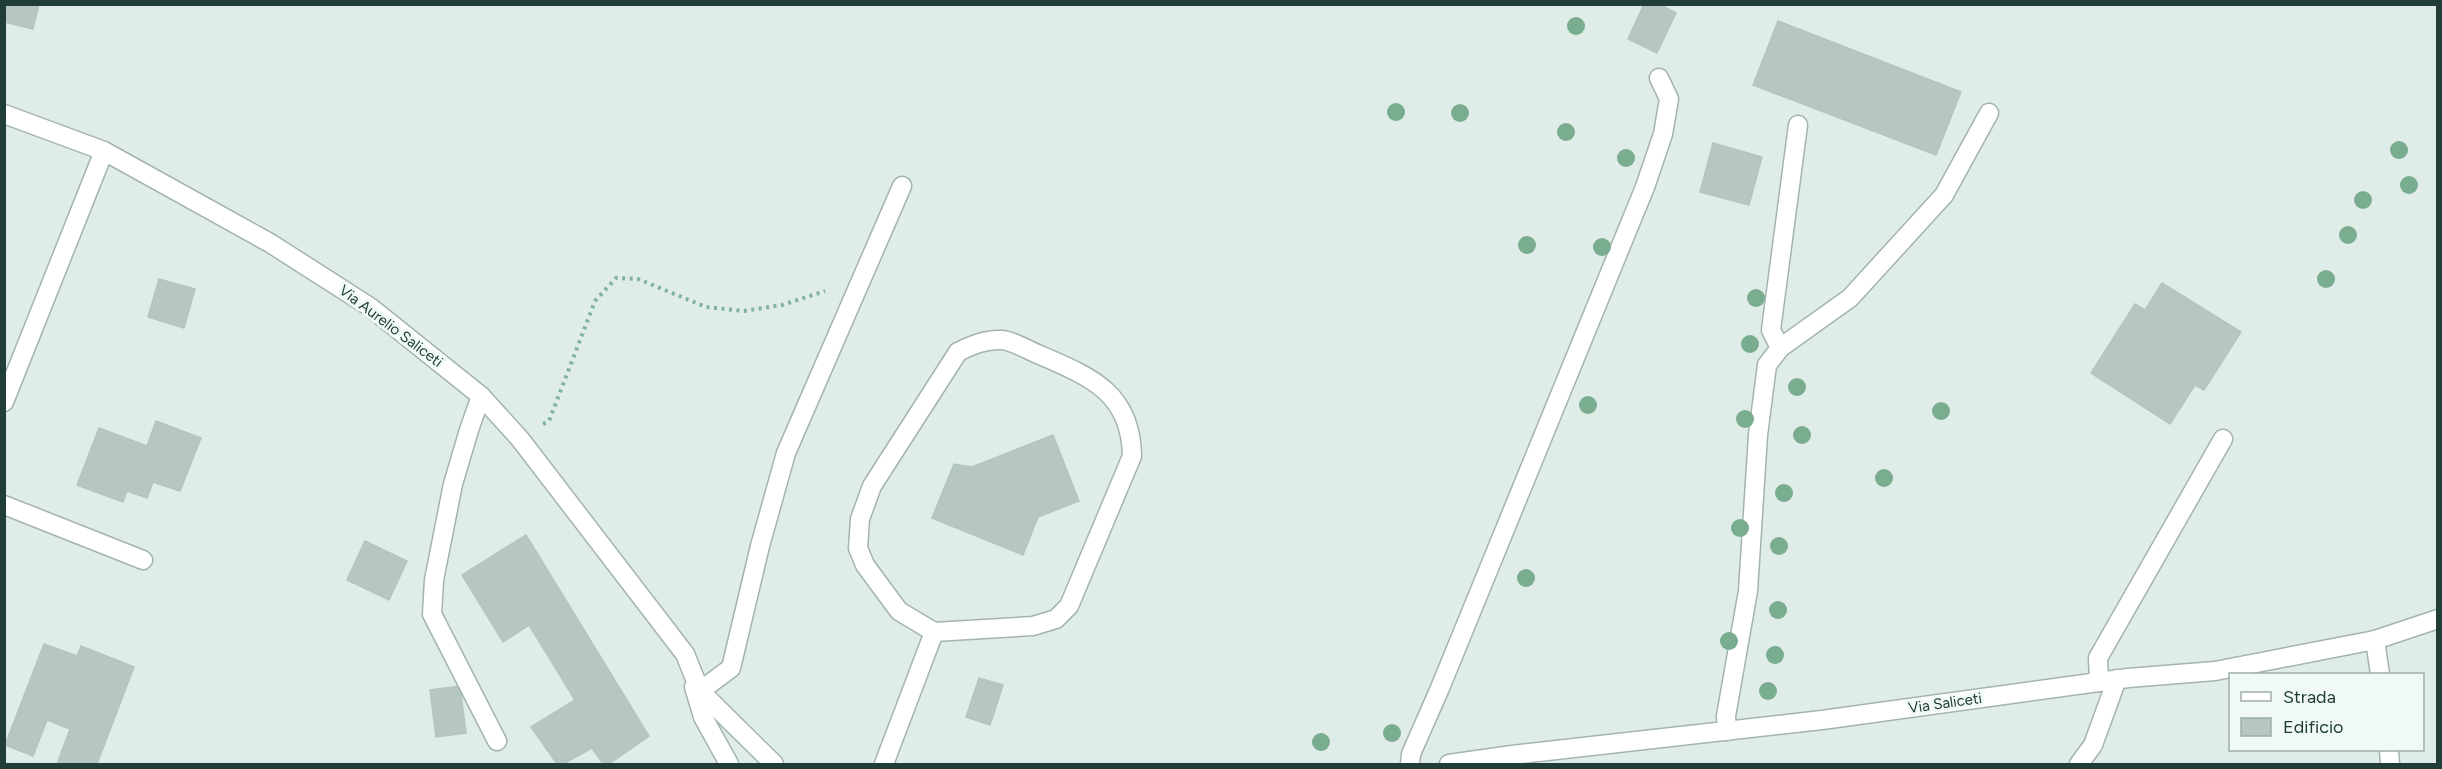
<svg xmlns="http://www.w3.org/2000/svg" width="2442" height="769" font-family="Figtree,sans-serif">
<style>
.building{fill:#b5c7c0;stroke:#b2c6bf;stroke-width:1.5}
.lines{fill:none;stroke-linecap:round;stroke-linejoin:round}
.lane-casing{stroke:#a3b4af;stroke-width:21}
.street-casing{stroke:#a3b4af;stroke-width:21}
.path{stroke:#7fb2a4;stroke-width:4;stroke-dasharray:3 4.5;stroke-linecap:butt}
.lane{stroke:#fff;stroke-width:18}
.street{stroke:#fff;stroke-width:18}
.tree{fill:#7aac90}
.labels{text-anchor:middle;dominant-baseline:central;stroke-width:6;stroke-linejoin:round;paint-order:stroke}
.street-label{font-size:15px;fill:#203e37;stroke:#f1f9f5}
</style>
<rect width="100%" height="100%" fill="#e0ece7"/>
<path class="building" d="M4,4h35l-6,25 -29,-7z
M1644,4h15l17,9 -19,40 -29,-14z
M1778,21l183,71 -25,63 -183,-70z
M1713,143l49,14 -13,48 -49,-13z
M159,279l36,10 -11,39 -36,-11z
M2162,283l79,49 -37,58 -9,-5 -25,39 -79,-51 44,-69 10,6z
M156,421l45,17 -21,53 -27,-9 -6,16 -20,-7 -4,11 -46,-17 22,-57 48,18z
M1053,435l26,66 -41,16 -15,38 -91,-37 22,-54 18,3z
M526,535l123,201 -40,28h-6l-11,-16 -29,16h-6l-26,-37 44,-27 -46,-75 -26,17 -41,-67z
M365,541l42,20 -18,39 -42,-20z
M44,644l33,12 4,-10 53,21 -37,97h-40l13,-35 -23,-9 -14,36 -28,-11z
M979,678l24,7 -13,40 -24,-8z
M460,686l6,47 -30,4 -6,-47z"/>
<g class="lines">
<defs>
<path id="lane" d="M1780,348l-9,-18 27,-205
M481,396l-12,34 -16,54 -19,96 -2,34 65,127
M4,402l100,-251
M4,505l139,55
M2375,640l5,34
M2099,682l-1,-24 125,-219
M700,691l31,-23 29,-122 26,-93 116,-267
M1727,731l-1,-15 22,-125 10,-156 9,-70 13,-17 70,-50 94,-103 45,-82
M2389,750l1,14
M884,764l50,-132 99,-6 23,-7 13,-13 63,-150c-1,-63 -41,-79 -92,-101 -11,-4 -26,-14 -38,-15 -16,-1 -30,5 -44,12l-86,134 -12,33 -2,29 7,17 34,46 35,21
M1410,764l1,-10 29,-66 205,-501 18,-53 6,-35 -10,-21
M2079,764l14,-19 24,-66"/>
<path id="street" d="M4,114l100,37 166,92 100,64 111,89 39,43 165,215 15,37 74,73
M694,687l9,30 26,47
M1449,764l63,-9 310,-35 306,-42 87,-7 160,-31 63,-21"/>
</defs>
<use href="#lane" class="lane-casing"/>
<use href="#street" class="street-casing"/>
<path class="path" d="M543,424l6,-3 46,-120 21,-23 22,1 68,28 38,4 38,-6 43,-14"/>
<use href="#lane" class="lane"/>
<use href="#street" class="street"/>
</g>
<g class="tree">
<circle cx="1576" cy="26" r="9"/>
<circle cx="1396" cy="112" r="9"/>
<circle cx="1460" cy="113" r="9"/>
<circle cx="1566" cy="132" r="9"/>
<circle cx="2399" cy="150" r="9"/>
<circle cx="1626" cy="158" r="9"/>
<circle cx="2409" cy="185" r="9"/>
<circle cx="2363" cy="200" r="9"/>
<circle cx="2348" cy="235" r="9"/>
<circle cx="1527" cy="245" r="9"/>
<circle cx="1602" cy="247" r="9"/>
<circle cx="2326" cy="279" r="9"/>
<circle cx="1756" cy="298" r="9"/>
<circle cx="1750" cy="344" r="9"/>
<circle cx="1797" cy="387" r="9"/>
<circle cx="1588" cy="405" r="9"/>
<circle cx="1941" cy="411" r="9"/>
<circle cx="1745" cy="419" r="9"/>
<circle cx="1802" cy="435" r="9"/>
<circle cx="1884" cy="478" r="9"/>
<circle cx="1784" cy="493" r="9"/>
<circle cx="1740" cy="528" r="9"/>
<circle cx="1779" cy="546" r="9"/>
<circle cx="1526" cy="578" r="9"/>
<circle cx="1778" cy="610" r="9"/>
<circle cx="1729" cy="641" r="9"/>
<circle cx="1775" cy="655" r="9"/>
<circle cx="1768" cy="691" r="9"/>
<circle cx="1392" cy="733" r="9"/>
<circle cx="1321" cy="742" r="9"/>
</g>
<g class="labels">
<g class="street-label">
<text transform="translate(391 326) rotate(37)">Via Aurelio Saliceti</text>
<text transform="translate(1945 703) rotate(-8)">Via Saliceti</text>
</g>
</g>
<rect width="2442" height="769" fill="none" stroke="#203e37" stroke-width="12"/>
<rect x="2229" y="673" width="195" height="78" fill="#f1f9f5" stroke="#9daea9" stroke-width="1.5"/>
<rect x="2241" y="692" width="30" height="9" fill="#ffffff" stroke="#9daea9" stroke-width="1.5"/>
<text x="2283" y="703" font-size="18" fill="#203e37">Strada</text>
<rect x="2241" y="718" width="30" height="18" fill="#b5c7c0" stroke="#9daea9" stroke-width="1.5"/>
<text x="2283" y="733" font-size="18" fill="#203e37">Edificio</text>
</svg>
